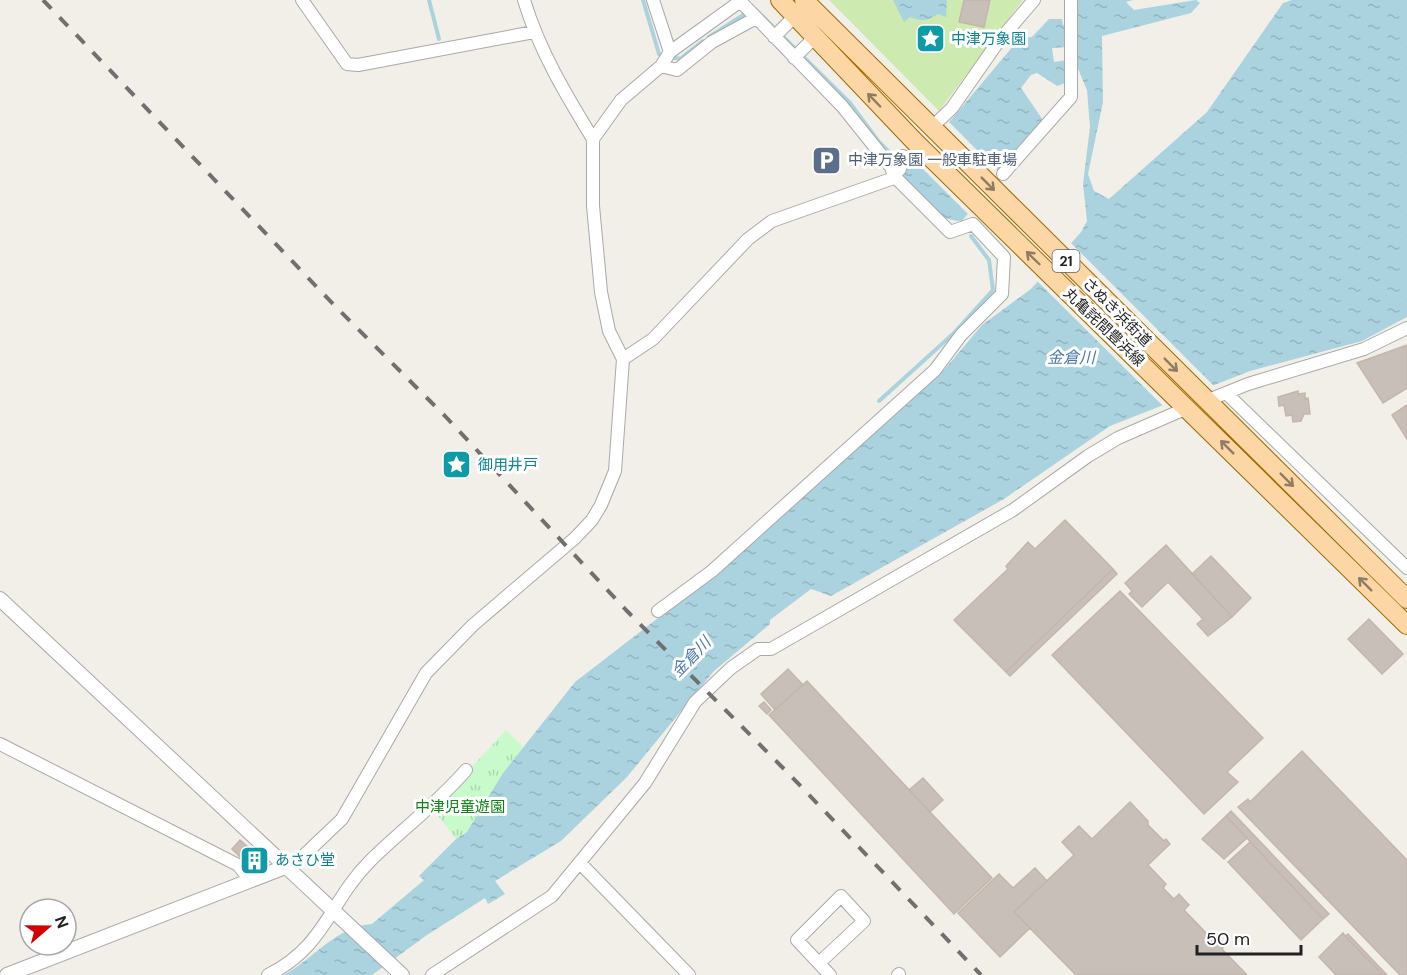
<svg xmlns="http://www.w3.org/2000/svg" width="1407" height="975" font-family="'DM Sans','Noto Sans JP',sans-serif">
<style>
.grass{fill:#cdebb0}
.park{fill:url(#park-tufts)}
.water{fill:url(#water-ripples)}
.pier{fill:#f2efe9}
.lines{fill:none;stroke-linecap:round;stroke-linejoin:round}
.stream{stroke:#aad3df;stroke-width:4}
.building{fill:#c7bfb8;stroke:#c4b6ab;stroke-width:1.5}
.minor-casing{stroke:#a9a9a9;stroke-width:14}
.tertiary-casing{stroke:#a9a9a9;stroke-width:16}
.primary-casing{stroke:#a06b00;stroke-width:20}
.minor{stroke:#fff;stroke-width:12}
.tertiary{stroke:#fff;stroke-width:14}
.primary{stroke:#fcd6a4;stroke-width:18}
.rail{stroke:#707070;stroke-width:4;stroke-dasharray:12 12;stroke-linecap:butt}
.oneway{stroke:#8f7c63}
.labels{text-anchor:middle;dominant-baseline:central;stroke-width:6;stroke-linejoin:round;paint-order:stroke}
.shield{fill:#fff;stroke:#646464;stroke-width:1.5}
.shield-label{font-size:14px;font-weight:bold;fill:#222}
.culture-label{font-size:15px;fill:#0d838f;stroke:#fff;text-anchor:start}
.service-label{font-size:15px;fill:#4e5e75;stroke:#fff;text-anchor:start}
.street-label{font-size:15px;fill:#222;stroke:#fff}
.park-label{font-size:15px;fill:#0c8416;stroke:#fff}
.water-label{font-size:16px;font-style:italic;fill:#4a7aab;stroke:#fff}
</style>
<defs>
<pattern id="park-tufts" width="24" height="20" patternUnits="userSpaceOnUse" patternTransform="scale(1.5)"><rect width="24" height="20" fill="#c8facc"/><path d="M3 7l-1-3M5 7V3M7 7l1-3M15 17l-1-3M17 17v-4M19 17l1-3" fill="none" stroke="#acd6af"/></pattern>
<pattern id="water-ripples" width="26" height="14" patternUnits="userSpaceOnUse" patternTransform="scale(1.5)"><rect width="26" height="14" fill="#aad3df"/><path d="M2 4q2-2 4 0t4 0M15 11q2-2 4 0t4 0" fill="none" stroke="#92b5bf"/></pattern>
</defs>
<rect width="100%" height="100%" fill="#f2efe9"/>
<path class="grass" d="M829,0h194l-84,111z"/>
<path class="park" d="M506,730l17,17 -20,26 -36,59 -11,7 -23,-30z"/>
<path class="water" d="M893,0h54l-1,17 -8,-3c-11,7 -16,8 -28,3l-6,5z
M1078,0h55l-7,2 8,8 62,-10 4,3 -9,10 -89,23 1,66 -15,72 6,17 15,8 98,-87 76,-109 9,-3h115v317l-45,24 -112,30 -140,55 -106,73 -173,97 -20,-7 -41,31v4l-56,47 -87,106 -66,64 -66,40 10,13 -17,10 -3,-6 -58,37 -55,40h-88c29,-16 53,-49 88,-51l52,-44 -5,-4 37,-37 11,-7 36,-59 72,-91 131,-101 239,-212 37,-44 49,-36 50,-57 6,-11 -4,-37 7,-57 -3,-37 -11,-26z
M1049,19h13l1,6 4,-1v23l-15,1 2,14 13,-2 1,22 -11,4 -20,-13 -6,2 -10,13 24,35 -28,30 -55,68c-28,0 -43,-25 -62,-45l9,-20 41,-35 70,-83 12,-1z"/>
<path class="pier" d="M947,120l54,54 -30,43 -62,-62z
M1069,241l147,147 -51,20 -130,-129z"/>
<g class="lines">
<path class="stream" d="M429,0l10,39
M643,0l16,54 21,5 23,-18
M755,9l95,94 29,39 20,20
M709,37l39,-25
M879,401l74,-67 40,-44 -4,-30 -18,-24"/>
</g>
<path class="building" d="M964,0h26l-6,27 -25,-5z
M1407,345v43l-24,15 -26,-40z
M1298,391v3l7,-1v6l3,-1 2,16h-6l-3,7 -8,1 -1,-7 -6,1 -2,-11 -5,1 -1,-9z
M1407,405v34l-15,-24z
M1065,520l48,49 -107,103 -52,-52 54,-51 -2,-3 22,-24 7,7z
M1166,545l66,72 -24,19 -11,-12 6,-5 -35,-37 -26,25 -13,-13 3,-3 -7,-8z
M1211,556l40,42 -19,19 -40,-43z
M1113,569l4,5 -107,102 -4,-4z
M1120,591l143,147 -36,34 11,10 -34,32 -152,-159z
M1369,619l34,35 -21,20 -34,-35z
M788,669l15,16 -28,25 -14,-16z
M807,681l185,197 -38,36 -185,-199z
M764,702l7,8 -4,4 -8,-8z
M1302,751l105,109v115h-7l-162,-168 10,-8 2,3z
M923,778l20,22 -13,12 -21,-22z
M1130,802l18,19v4l16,16 2,-2 4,5 -22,21 18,19 -3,4 11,11 5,-5 10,11 -5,5 29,30 4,-4 8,9 -3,4 25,26h-171l-62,-63 60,-57 -12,-13 17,-16 13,13z
M1231,811l98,103 -6,5 -97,-103z
M1226,816l21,22 -23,21 -22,-20z
M240,840l8,7 -8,10 -8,-8z
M1250,842l73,77 -22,21 -73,-78z
M252,849l12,12 -9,8 -11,-11z
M1035,868l12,13 -33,31 16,16 -30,29 -42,-44 41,-39 14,14z
M1343,933l2,3 38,39h-47l-17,-18z
M1348,934l39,41h-4l-38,-39z"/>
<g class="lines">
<defs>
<path id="minor" d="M302,0l45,64 11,1 176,-33
M524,0c15,50 42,95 69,139
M653,0l17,52
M774,37l21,-21
M794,58l21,-21
M661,66l16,4 35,-28 44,-24
M931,128l21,-20 46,-66 36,-42
M1003,174l68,-77v-97
M623,359l30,-20 95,-100 24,-18 119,-42 9,-10 3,-13
M1226,393l181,175
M1206,401l42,-17 116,-35 43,-21
M658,611l54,-40 223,-201 26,-35 41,-41 2,-37 -31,-33 -23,8 -56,-56 -3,-9 -49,-61 -102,-105
M0,744l238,121 12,15
M580,863l109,112
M285,867l14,-7 43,-41 84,-146 47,-48 102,-87 17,-18 9,-15 14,-34 8,-112 -14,-28 -8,-39 -8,-86v-67l28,-39 40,-34 9,-14 72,-52
M819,963l45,-42 -23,-25 -44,44 33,35
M268,975c57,-28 62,-74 102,-114 31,-31 67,-57 96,-91
M432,975l120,-79 93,-113 50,-81 36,-34 27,-19h13l242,-139 75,-54 30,-18 69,-30
M898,975l1,-1"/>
<path id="tertiary" d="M0,599l402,376
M7,975l278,-108"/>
<path id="primary" d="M780,0l135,142 492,483
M804,0l603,599"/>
</defs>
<use href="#minor" class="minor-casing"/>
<use href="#tertiary" class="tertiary-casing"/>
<use href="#primary" class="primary-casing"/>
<use href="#minor" class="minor"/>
<use href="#tertiary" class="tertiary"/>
<use href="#primary" class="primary"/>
<path class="rail" d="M43,0l291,305 111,111 181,194 165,166 190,199"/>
</g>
<defs><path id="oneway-shaft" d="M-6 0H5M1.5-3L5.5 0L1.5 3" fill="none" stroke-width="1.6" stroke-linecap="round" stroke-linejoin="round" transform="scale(1.5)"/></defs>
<g class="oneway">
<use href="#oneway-shaft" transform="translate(874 100) rotate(-134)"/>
<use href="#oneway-shaft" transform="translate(988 184) rotate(45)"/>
<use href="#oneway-shaft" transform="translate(1033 258) rotate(-136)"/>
<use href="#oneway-shaft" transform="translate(1171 365) rotate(45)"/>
<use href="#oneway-shaft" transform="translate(1227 447) rotate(-135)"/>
<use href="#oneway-shaft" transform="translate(1287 480) rotate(45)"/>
<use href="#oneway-shaft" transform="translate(1365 584) rotate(-135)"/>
</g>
<defs>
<symbol id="sight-square" viewBox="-11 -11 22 22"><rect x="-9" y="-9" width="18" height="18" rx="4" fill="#0f9aa8" stroke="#fff"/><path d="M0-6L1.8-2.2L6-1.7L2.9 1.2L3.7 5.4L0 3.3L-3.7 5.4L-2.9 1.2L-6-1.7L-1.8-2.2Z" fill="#fff"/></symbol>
<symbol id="parking-square" viewBox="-11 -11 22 22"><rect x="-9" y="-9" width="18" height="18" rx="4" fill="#5c6f8a" stroke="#fff"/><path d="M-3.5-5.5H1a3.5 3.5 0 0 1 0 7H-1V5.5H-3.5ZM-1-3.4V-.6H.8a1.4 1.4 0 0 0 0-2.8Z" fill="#fff"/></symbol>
<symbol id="building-square" viewBox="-11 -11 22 22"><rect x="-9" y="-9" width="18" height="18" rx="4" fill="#0f9aa8" stroke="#fff"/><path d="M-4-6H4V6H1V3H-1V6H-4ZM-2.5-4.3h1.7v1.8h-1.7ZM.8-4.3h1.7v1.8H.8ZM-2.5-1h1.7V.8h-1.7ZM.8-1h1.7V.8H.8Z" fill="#fff"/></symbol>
</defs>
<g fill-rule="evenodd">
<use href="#sight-square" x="914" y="22" width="33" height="33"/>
<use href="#parking-square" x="810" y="144" width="33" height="33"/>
<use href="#sight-square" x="440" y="448" width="33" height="33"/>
<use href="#building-square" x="238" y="844" width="33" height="33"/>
</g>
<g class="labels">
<rect class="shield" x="1052.5" y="250" width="27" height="22" rx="4.5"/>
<g class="shield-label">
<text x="1066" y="261">21</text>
</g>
<g class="culture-label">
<text x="951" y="39">中津万象園</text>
<text x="478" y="465">御用井戸</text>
<text x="275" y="860">あさひ堂</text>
</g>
<g class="service-label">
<text x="848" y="160">中津万象園 一般車駐車場</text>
</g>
<g class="street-label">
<text transform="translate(1117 312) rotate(45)">さぬき浜街道</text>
<text transform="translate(1104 327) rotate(44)">丸亀詫間豊浜線</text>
</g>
<g class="park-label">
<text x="460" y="807">中津児童遊園</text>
</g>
<g class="water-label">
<text x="1071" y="357">金倉川</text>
<text transform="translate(691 657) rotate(-46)">金倉川</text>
</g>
</g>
<g transform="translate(48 927) rotate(70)"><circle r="28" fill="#ffffff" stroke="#a7a7a7" stroke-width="1.5"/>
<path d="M0-4.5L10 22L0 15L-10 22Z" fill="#d40000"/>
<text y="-9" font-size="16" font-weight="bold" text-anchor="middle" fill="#222222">N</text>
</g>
<path d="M1197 945v9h104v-9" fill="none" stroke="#222222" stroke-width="3"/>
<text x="1206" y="945" font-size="18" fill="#222222" stroke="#ffffff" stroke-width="4.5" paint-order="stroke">50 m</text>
</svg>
